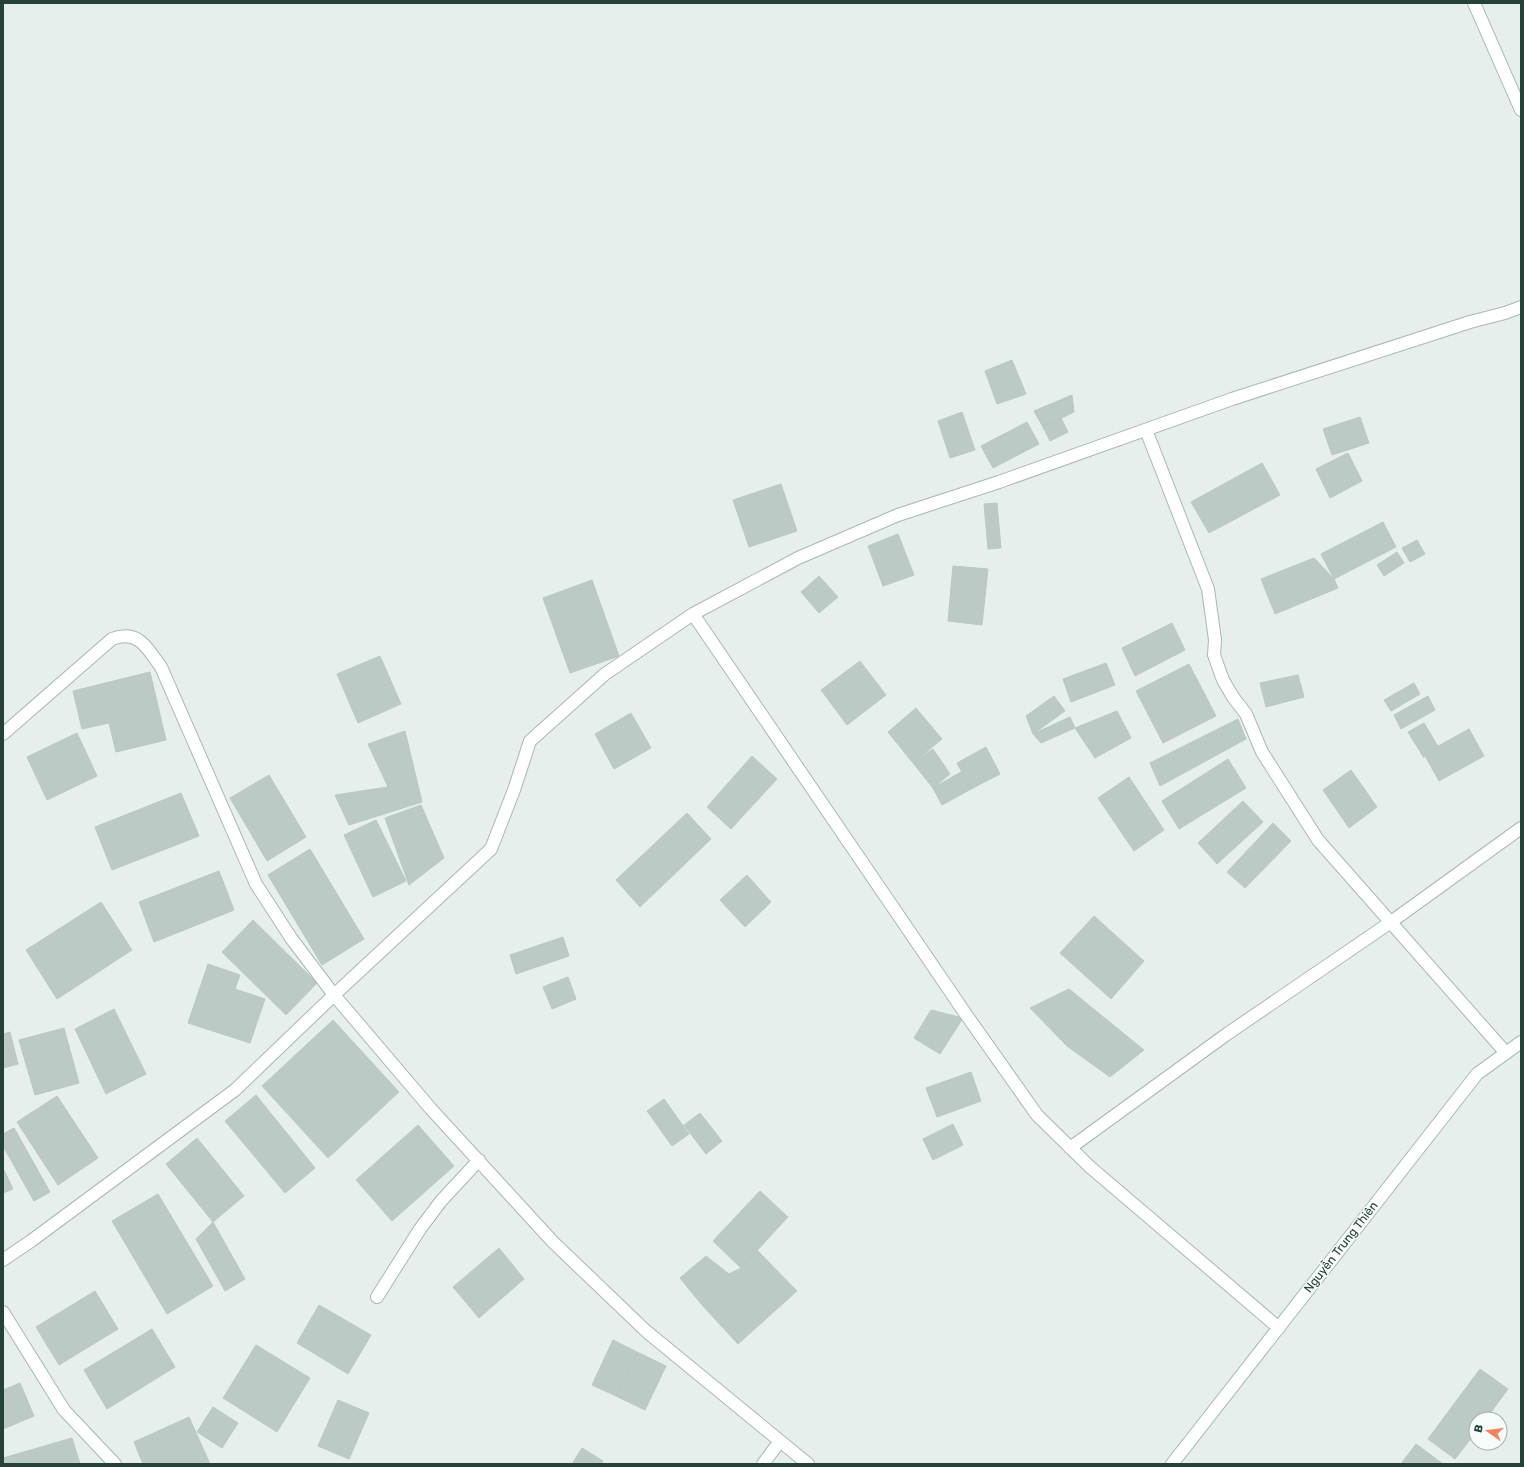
<svg xmlns="http://www.w3.org/2000/svg" width="1524" height="1467" font-family="Rubik,sans-serif">
<style>
.building{fill:#bbcac4;stroke:#b8c9c2}
.lines{fill:none;stroke-linecap:round;stroke-linejoin:round}
.street-casing{stroke:#a8b8b2;stroke-width:14}
.secondary-casing{stroke:#a4bbb3;stroke-width:14}
.street{stroke:#fff;stroke-width:12}
.secondary{stroke:#fff;stroke-width:12}
.labels{text-anchor:middle;dominant-baseline:central;stroke-width:3;stroke-linejoin:round;paint-order:stroke}
.street-label{font-size:12px;fill:#24423a;stroke:#f7fbf9}
</style>
<rect width="100%" height="100%" fill="#e6efeb"/>
<path class="building" d="M1012,360l14,34 -29,10 -12,-33z
M1072,395l2,17 -31,15 -9,-16z
M962,412l13,38 -25,8 -12,-37z
M1360,417l9,26 -37,12 -9,-26z
M1061,418l7,14 -18,9 -7,-14z
M1027,422l12,22 -46,24 -12,-22z
M1348,453l14,28 -32,17 -14,-29z
M1262,463l18,32 -71,38 -18,-31z
M781,484l16,47 -48,16 -16,-47z
M997,503l4,45 -13,1 -4,-45z
M1383,522l13,25 -62,32 -13,-25z
M898,534l16,41 -31,11 -15,-40z
M1417,540l8,14 -15,8 -8,-14z
M1397,552l7,11 -20,13 -7,-11z
M1314,558l20,21 4,9 -63,26 -14,-35z
M953,566l35,3 -6,56 -34,-4z
M819,576l19,21 -19,16 -18,-21z
M592,580l27,76 -49,17 -27,-75z
M1172,623l13,27 -50,26 -13,-28z
M380,656l21,48 -43,19 -21,-49z
M860,661l26,34 -39,30 -26,-35z
M1106,663l9,22 -44,17 -8,-23z
M1189,664l13,25 -53,27 -13,-25z
M150,672l16,68 -50,12 -7,-29 -27,6 -9,-38z
M1298,675l6,22 -38,10 -6,-24z
M1414,683l6,11 -29,17 -7,-11z
M1202,689l14,27 -53,27 -14,-27z
M1054,696l11,15 -32,23 -7,-18z
M1428,696l7,14 -34,19 -7,-14z
M916,708l26,31 -29,24 -25,-31z
M1117,711l14,27 -36,20 -20,-30z
M631,713l20,35 -37,21 -19,-35z
M1070,717l5,11 -34,15 -8,-9z
M1238,719l8,20 -86,47 -10,-23z
M1424,723l15,25 -15,6v4l-16,-26z
M1469,729l15,27 -45,25 -15,-27z
M405,731l17,71 -73,23 -14,-30 53,-8 -20,-43z
M77,733l20,43 -50,24 -20,-43z
M986,747l14,27 -29,15 -14,-26z
M933,749l17,25 -17,14 -20,-25z
M752,756l25,23 -46,50 -24,-22z
M1228,759l18,29 -67,41 -17,-28z
M1351,770l26,37 -28,21 -26,-38z
M961,772l10,17 -29,16 -9,-17z
M269,775l37,62 -39,24 -37,-63z
M1129,777l35,53 -30,21 -36,-53z
M181,793l18,43 -87,34 -17,-43z
M1243,801l20,21 -46,42 -19,-21z
M421,805l23,53 -35,27 -24,-67z
M687,813l24,26 -71,68 -24,-27z
M376,820l30,61 -33,16 -29,-62z
M1273,823l18,18 -46,47 -18,-16z
M310,849l54,90 -42,26 -54,-90z
M219,871l15,39 -80,32 -15,-40z
M747,875l24,27 -26,25 -25,-27z
M101,902l31,48 -75,49 -31,-49z
M1094,916l50,45 -33,38 -51,-46z
M253,920l64,63 -31,32 -64,-63z
M563,937l6,19 -53,18 -6,-19z
M208,964l32,11 -5,14 30,10 -15,44 -62,-20z
M568,977l8,22 -24,10 -9,-22z
M1069,989l75,61 -34,27 -43,-31 -37,-38z
M114,1009l32,65 -40,20 -31,-65z
M931,1010l32,8 -23,36 -26,-16z
M333,1020l66,72 -71,66 -66,-72z
M64,1028l15,55 -44,12 -16,-55z
M10,1032l8,32 -15,4v-34z
M971,1072l10,29 -44,16 -11,-29z
M256,1095l59,73 -30,25 -60,-72z
M57,1096l41,62 -40,27 -41,-63z
M664,1099l25,35 -17,12 -25,-35z
M700,1113l22,28 -16,13 -22,-29z
M953,1124l10,21 -30,15 -10,-21z
M418,1125l36,41 -62,55 -36,-41z
M14,1128l36,64 -16,9 -31,-55v-12z
M197,1138l47,58 -31,26 -47,-58z
M3,1168l10,21 -10,4z
M760,1191l28,26 -47,51 -28,-27z
M158,1194l55,92 -46,28 -55,-93z
M213,1222l32,57 -20,12 -29,-52z
M499,1248l25,31 -45,39 -26,-31z
M755,1248l42,43 -59,53 -36,-39 -22,-27 26,-22 23,18 12,-6z
M95,1291l23,38 -59,36 -23,-38z
M319,1305l52,30 -23,39 -51,-31z
M152,1329l23,38 -68,42 -23,-39z
M613,1340l24,12 -21,44 -24,-11z
M256,1345l54,33 -33,54 -54,-34z
M637,1352l29,14 -21,44 -29,-14z
M1480,1369l28,20 -22,30h-10v13l-21,27 -27,-20z
M20,1383l14,33 -31,13v-39z
M338,1400l31,13 -20,46 -31,-13z
M213,1407l25,16 -16,25 -25,-16z
M189,1417l21,47h-67l-9,-22z
M72,1438l8,26h-77v-6z
M1416,1444l27,20h-42z
M582,1448l21,13 -2,3h-29z"/>
<g class="lines">
<defs>
<path id="street" d="M1474,3l47,107
M1146,430l62,159 7,51 -1,15 9,25 10,17 13,17 16,38 56,88 188,213
M693,614l272,399 72,102 53,52 189,161
M3,734l109,-95c27,-10 35,9 49,28l95,217 35,54 43,57 97,114 122,133 93,89 162,133
M1070,1148l157,-114 164,-112 130,-94
M3,1260l28,-19 204,-151 99,-95 157,-146 23,-59 16,-49 75,-67 88,-60 105,-56 100,-43 101,-33 233,-83 238,-77 35,-9 16,-6
M377,1297l43,-68 21,-28 38,-41
M3,1312l61,98 51,54
M763,1464l17,-23"/>
<path id="secondary" d="M1172,1464l305,-390 44,-32"/>
</defs>
<use href="#street" class="street-casing"/>
<use href="#secondary" class="secondary-casing"/>
<use href="#street" class="street"/>
<use href="#secondary" class="secondary"/>
</g>
<g class="labels">
<g class="street-label">
<text transform="translate(1341 1247) rotate(-52)">Nguyễn Trung Thiên</text>
</g>
</g>
<rect width="1524" height="1467" fill="none" stroke="#24423a" stroke-width="8"/>
<g transform="translate(1488 1431) rotate(284)"><circle r="19" fill="#f7fbf9" stroke="#a3b1ad"/>
<path d="M0-3L7 15L0 10L-7 15Z" fill="#f4845f"/>
<text y="-6" font-size="11" font-weight="bold" text-anchor="middle" fill="#24423a">B</text>
</g>
</svg>
